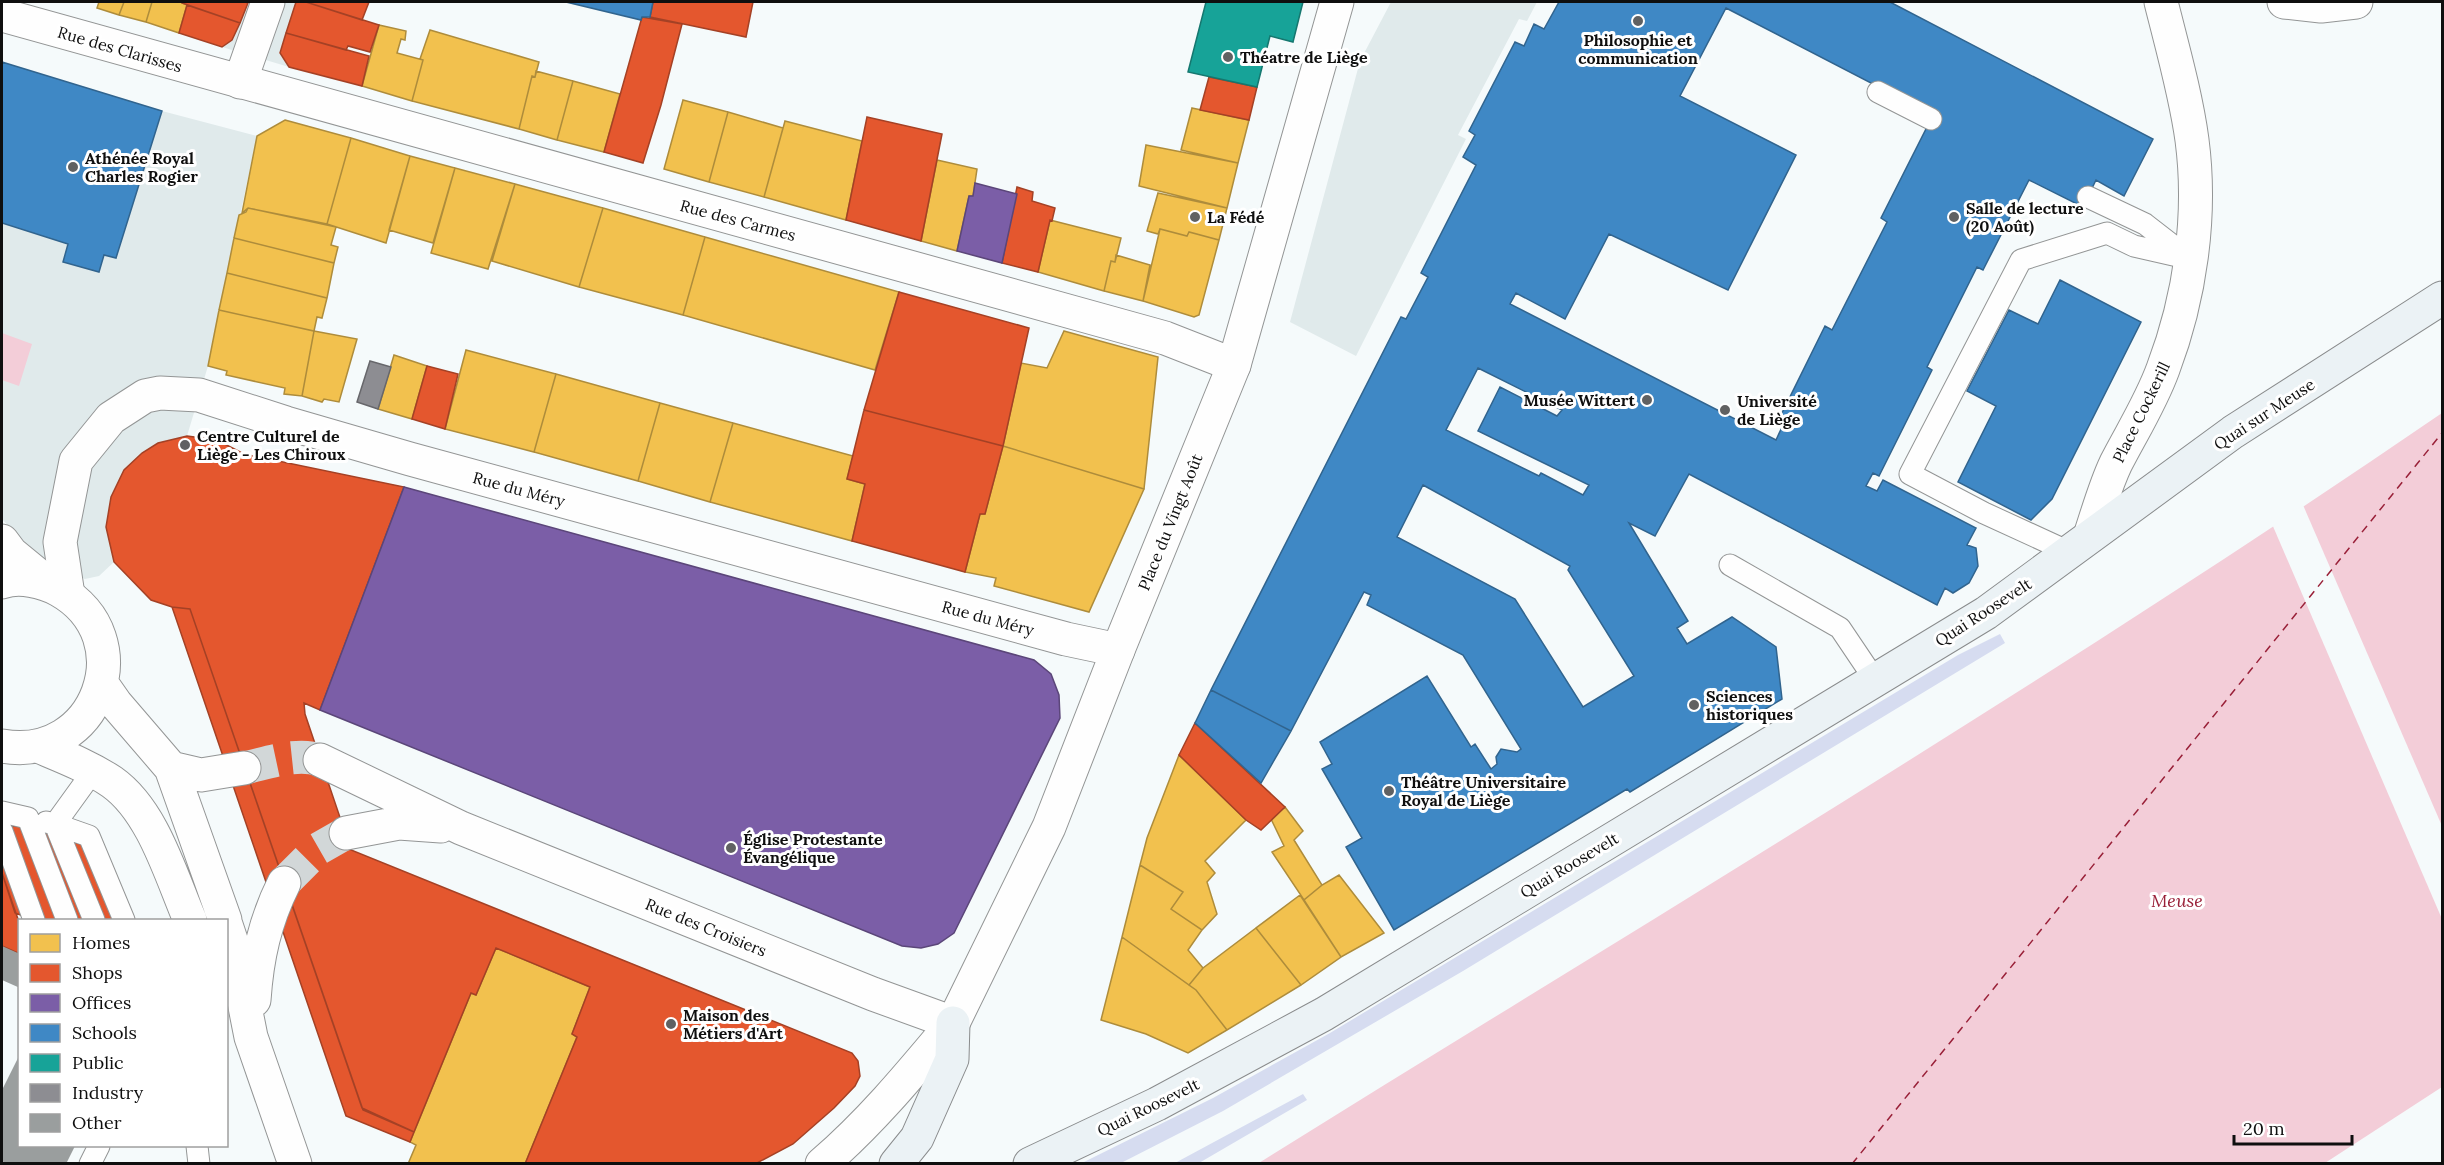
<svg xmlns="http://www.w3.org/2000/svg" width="2444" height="1165" font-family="Lora,serif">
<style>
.green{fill:#d6dcf0}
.plaza{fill:#e0eaeb}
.water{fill:#f3cdd8}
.pier{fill:#f5fafb}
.homes{fill:#f2c14e;stroke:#ae8c3b;stroke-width:1.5}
.shops{fill:#e4572e;stroke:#a44125;stroke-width:1.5}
.offices{fill:#7b5ea7;stroke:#5b4679;stroke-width:1.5}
.schools{fill:#3f88c5;stroke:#31648e;stroke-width:1.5;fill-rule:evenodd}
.public{fill:#17a398;stroke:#15776f;stroke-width:1.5}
.industry{fill:#8d8d92;stroke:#67676b;stroke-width:1.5}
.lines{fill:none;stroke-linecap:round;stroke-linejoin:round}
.ferry{stroke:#992038;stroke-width:1.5;stroke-dasharray:8 6;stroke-linecap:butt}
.building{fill:#9a9e9e}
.tertiary-tunnel{stroke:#d2d7d8;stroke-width:33;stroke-dasharray:33 16;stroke-linecap:butt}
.service-casing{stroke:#939595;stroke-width:23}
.pedestrian-casing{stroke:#939595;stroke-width:35}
.minor-casing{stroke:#939595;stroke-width:35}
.tertiary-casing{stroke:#939595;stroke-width:35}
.secondary-casing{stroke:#898b8c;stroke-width:35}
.service{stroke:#fefefe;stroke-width:21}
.pedestrian{stroke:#fefefe;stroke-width:33}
.minor{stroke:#fefefe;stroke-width:33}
.tertiary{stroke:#fefefe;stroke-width:33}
.secondary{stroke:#ebf2f5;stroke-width:33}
.poi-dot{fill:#606162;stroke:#fff;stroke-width:2}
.labels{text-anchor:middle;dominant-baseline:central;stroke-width:6;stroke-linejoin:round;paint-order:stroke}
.poi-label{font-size:16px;font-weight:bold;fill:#0f0f0f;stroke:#fff;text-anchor:start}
.street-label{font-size:16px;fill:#0f0f0f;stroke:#fff}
.water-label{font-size:18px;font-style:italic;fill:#992038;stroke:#fff}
</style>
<rect width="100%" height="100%" fill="#f5fafb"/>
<path class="green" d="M2000,634l5,9 -542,328 -240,140 -102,52h-39l131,-65 117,-65 628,-378z
M1303,1094l4,6 -108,63h-24z"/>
<path class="plaza" d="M249,2h47l-16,50 9,15 -67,-20 10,-8z
M1391,2h146l-10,19 -8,-2 -61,116 8,4 -110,217 -66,-34 70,-261z
M162,111l95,25 -49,230 -21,70 -63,34 -13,27 -5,30 8,35 -15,14 -14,3 -47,-20 -36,-40v-296l66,21 -5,18 36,10 5,-17 12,3z"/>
<path class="water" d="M2,333l30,11 -13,42 -17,-6z
M2442,413v674l-117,76 -1068,1c397,-247 800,-487 1185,-751z"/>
<path class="pier" d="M2303,505l139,321v93l-170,-395z"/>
<path class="homes" d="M99,2h25l-5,13 -22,-7z
M124,2h28l-6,20 -27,-7z
M152,2h30v1l5,2 -8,28 -33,-11z
M379,25l27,6 -1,9 -4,-1 -4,14 26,7 -11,41 -50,-15z
M430,30l109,32 -4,15 -3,-1 -13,53 -107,-28 11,-41 -3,-1z
M536,71l37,10 -16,59 -38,-11 13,-53 3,1z
M573,81l47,13 -16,58 -47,-12z
M683,100l45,12 -19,70 -45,-13z
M1192,108l57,12 -11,43 -57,-13z
M728,112l55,16 -19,69 -55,-15z
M285,120l66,18 -24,86 -79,-16 -6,5 15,-77z
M785,121l77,20 -16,79 -82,-23z
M351,138l59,18 -24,87 -59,-19z
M1146,145l92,18 -11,45 -88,-22z
M410,156l45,12 -22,75 -44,-13z
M937,160l40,9 -4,27h-4l-12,55 -36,-10z
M455,168l60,16 -27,85 -57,-16z
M515,184l88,24 -24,79 -87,-26z
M1158,193l69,15 -8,32 -30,-8 -2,4 -27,-7 -2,5 -11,-3z
M248,208l88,19 -5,18 7,2 -4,16 -100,-25 5,-23 7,-3z
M603,208l102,29 -22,78 -104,-28z
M1050,220l71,18 -6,24 -4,-1 -7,30 -66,-19z
M1160,229l27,7 2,-4 30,8 -20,75 -5,2 -51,-16z
M705,237l194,55 -24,78 -192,-55z
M234,238l100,25 -7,35 -100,-25z
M1116,255l34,10 -7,36 -39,-10 7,-30 4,1z
M227,273l100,25 -5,20 -5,-1 -3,14 -95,-21z
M219,310l95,21 -12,65 -18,-2 1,-6 -59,-13 1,-4 -19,-5z
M314,331l43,8 -18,63 -15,-3 -2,3 -20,-6z
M1064,331l94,26 -14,132 -141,-43 18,-83 26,5z
M466,350l90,24 -22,78 -89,-23z
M394,355l33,11 -15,53 -34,-10z
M556,374l104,29 -22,78 -104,-29z
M660,403l73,20 -23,79 -72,-21z
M733,423l120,33 -6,23 18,5 -13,57 -142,-39z
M1003,446l141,43 -55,123 -95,-26 2,-8 -31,-6 15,-58h5z
M1179,755l67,65 -41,41 10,12 -8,9 10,32 -15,16 -31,-21 12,-17 -43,-27 7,-27z
M1285,807l18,24 -9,9 28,45 -18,15 -32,-48 12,-6 -13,-27z
M1140,865l43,27 -12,17 31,21 -14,20 15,18 -14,17 -67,-48z
M1339,875l45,58 -43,24 -37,-57 18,-15z
M1300,895l41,62 -40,28 -45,-57z
M1256,928l45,57 -74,45 -31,-40 -7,-5 14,-17z
M1122,937l74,53 31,40 -39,23 -42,-19 -45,-14z
M496,948l94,39 -18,47 5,3 -52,127h-117l8,-19 -6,-3 61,-149 5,2z"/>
<path class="shops" d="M182,2h63l3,1 -8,20 -58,-20z
M296,2h10l73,23 -9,27 -22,-6 -2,4 -60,-17z
M306,2h63l-7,18z
M653,2h100l-7,35 -96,-20z
M187,5l53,18 -8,17 -10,7 -43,-14z
M642,17l40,7 -21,81 -18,58 -39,-11z
M286,33l83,23 -7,30 -73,-19 -9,-14z
M1209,77l48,10 -8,33 -49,-10z
M867,117l75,17 -21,107 -75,-21z
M1017,187l16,5 -1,9 23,7 -3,13 -2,-1 -12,52 -36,-9z
M899,292l130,36 -26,118 -139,-36z
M427,366l31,8 -13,55 -33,-10z
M864,410l139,36 -18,68h-5l-15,58 -113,-31 13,-57 -18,-5z
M187,436l30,4 27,14 160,33 -84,223 -16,-7 1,11 46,136 501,203 6,8 2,15 -5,10 -21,22 -41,36 -38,20h-230l52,-127 -5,-3 18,-47 -94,-39 -20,47 -5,-2 -57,139 -51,-22 -173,-501 -18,-2 -21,-7 -37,-38 -8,-35 5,-30 13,-27 18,-17 16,-10z
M172,607l18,2 172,499 52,24 -4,10 -64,-26z
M1195,723l90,84 -24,23 -15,-10 -67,-65z
M14,826l19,1 50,18 47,75h-96l-19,-7 -13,-40v-44z
M2,873l18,52v29l-18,-8z"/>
<path class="offices" d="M975,183l42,11 -15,69 -45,-12 12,-55h4z
M404,487l630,173 17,14 8,21 1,23 -106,215 -16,11 -17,4 -19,-2 -582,-236z"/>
<path class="schools" d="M566,2h87l-3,15h-8l-1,3z
M1559,2h331l263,137 -29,57 -28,-16 -13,27 -54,-27 -46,90 -6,-3 -50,100 5,3 -53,106 -6,-3 -7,13 11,5 6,-11 93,48 -9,17 9,3 2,18 -9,17 -16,10 -8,-5 -8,17 -248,-131 -34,62 -26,-13 59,98 -11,7 10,16 45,-27 44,30 6,52 -152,93 -3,-3 -233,141 -48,-83 16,-9 -40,-69 10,-5 -12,-22 107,-66 44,71 4,-3 16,25 6,-5 -1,-7 5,-8 16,3 4,-3 -58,-94 -96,-50 4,-10 -7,-3 -73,139 -80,-41 190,-373 5,2 22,-42 -7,-4 55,-108 -13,-8 12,-22 -6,-4 46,-89 9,4 10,-22 10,5zM1726,8l207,107 -52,103 6,4 -55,108 -7,-4 -48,97 5,4 -6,13 -266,-136 6,-11 49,26 44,-85 119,56 68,-135 -116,-59zM1478,368l84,42 -5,6 -57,-29 -22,44 111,54 -6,10 -42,-22 -2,3 -93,-46zM1423,485l147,81 -2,4 66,106 -51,31 -68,-108 -118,-62z
M2,62l160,49 -46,147 -12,-3 -5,17 -36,-10 5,-18 -66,-21z
M2060,280l81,42 -89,177 -21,21 -73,-38 38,-76 -29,-15 42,-81 29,14z
M1211,690l80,41 -30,52 -66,-60z"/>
<path class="public" d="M1206,2h97l-10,40 -23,-6 -13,51 -69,-15z"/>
<path class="industry" d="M370,361l21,6 -13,42 -21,-7z"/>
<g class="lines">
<path class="ferry" d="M1852,1164l590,-731"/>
</g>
<path class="building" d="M2,946l18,8v34l-18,-8z
M20,1054v92h55l-9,18h-59l-5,-3v-71z"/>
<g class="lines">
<path class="tertiary-tunnel" d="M244,768c24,-5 53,-16 76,-8
M284,883l34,-34 28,-16"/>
<defs>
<path id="service" d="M1878,92l53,27
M2088,197l57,27 40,31
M2069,552l-85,-39 -74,-39 111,-214 86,-27 27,13 57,13
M1730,565l110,63 35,52
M94,770l-39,54 34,12 35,84
M2,812l26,6 39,102
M46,822l9,2 39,96
M2,831l32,89
M197,1146l2,18
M90,1164l9,-18"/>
<path id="pedestrian" d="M240,82l28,-80"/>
<path id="minor" d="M2,15l1163,323 69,27
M2090,536c8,-24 15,-50 26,-73 16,-31 35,-61 47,-94 27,-71 39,-153 29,-229 -6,-45 -20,-94 -31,-138
M68,595l-8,-53 16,-81 35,-43 34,-22 15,-3 39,2 87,28 124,36 656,180 52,11
M822,1164c49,-42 90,-92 131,-141"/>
<path id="tertiary" d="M2284,2l37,4 35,-4
M2,541l9,12 39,32
M2,582c17,-6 41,-1 57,8 85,48 38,173 -57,156
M102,684l14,20 55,64 54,152
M38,746c26,11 52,21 74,36 41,29 59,94 78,138
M320,760l141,68 412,166 80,29 96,-196 69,-177 116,-285 103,-363
M171,768l30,7 43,-7
M346,833l53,-10 42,3
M226,925l7,21 18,91 44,127
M254,1000c3,-43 11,-79 30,-117"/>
<path id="secondary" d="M896,1164l21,-26 35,-79 1,-36
M1030,1164l127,-60 167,-90 662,-401 247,-181 209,-134"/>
</defs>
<use href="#service" class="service-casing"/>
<use href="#pedestrian" class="pedestrian-casing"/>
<use href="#minor" class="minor-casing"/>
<use href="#tertiary" class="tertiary-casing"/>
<use href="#secondary" class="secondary-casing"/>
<use href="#service" class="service"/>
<use href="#pedestrian" class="pedestrian"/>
<use href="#minor" class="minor"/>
<use href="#tertiary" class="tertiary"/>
<use href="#secondary" class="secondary"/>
</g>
<g class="poi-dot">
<circle cx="1638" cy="21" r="6"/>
<circle cx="1228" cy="57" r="6"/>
<circle cx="73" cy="167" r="6"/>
<circle cx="1195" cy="217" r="6"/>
<circle cx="1954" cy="217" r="6"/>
<circle cx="1647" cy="400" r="6"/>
<circle cx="1725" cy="410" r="6"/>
<circle cx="185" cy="445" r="6"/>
<circle cx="1694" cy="705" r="6"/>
<circle cx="1389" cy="791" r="6"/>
<circle cx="731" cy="848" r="6"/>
<circle cx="671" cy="1024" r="6"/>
</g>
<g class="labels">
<g class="poi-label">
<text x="1638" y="40" text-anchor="middle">Philosophie et<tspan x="1638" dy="18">communication</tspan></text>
<text x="1240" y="57">Théatre de Liège</text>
<text x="85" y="158">Athénée Royal<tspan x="85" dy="18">Charles Rogier</tspan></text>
<text x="1966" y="208">Salle de lecture<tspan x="1966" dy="18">(20 Août)</tspan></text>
<text x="1207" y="217">La Fédé</text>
<text x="1635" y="400" text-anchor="end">Musée Wittert</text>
<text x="1737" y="401">Université<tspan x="1737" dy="18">de Liège</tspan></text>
<text x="197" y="436">Centre Culturel de<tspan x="197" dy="18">Liège - Les Chiroux</tspan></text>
<text x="1706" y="696">Sciences<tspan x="1706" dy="18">historiques</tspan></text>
<text x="1401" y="782">Théâtre Universitaire<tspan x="1401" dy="18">Royal de Liège</tspan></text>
<text x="743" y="839">Église Protestante<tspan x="743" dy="18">Évangélique</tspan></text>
<text x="683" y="1015">Maison des<tspan x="683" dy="18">Métiers d'Art</tspan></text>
</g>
<g class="street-label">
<text transform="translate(120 49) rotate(16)">Rue des Clarisses</text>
<text transform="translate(738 220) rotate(15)">Rue des Carmes</text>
<text transform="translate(2141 412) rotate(-64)">Place Cockerill</text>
<text transform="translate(2264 414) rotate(-33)">Quai sur Meuse</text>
<text transform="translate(519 489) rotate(15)">Rue du Méry</text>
<text transform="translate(1170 522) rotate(-68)">Place du Vingt Août</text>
<text transform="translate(1983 612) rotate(-33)">Quai Roosevelt</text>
<text transform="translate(988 618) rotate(15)">Rue du Méry</text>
<text transform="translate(1569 865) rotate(-31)">Quai Roosevelt</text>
<text transform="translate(706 927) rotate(22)">Rue des Croisiers</text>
<text transform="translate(1148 1107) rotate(-26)">Quai Roosevelt</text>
</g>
<g class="water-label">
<text x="2177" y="900">Meuse</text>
</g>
</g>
<rect width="2444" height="1165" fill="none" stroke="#0f0f0f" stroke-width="6"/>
<rect x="18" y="919" width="210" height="228" fill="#ffffff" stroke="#9f9f9f" stroke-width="1.5"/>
<rect x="30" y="934" width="30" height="18" fill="#f2c14e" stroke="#9f9f9f" stroke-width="1.5"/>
<text x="72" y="949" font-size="18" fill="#0f0f0f">Homes</text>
<rect x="30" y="964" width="30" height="18" fill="#e4572e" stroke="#9f9f9f" stroke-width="1.5"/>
<text x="72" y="979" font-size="18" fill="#0f0f0f">Shops</text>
<rect x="30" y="994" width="30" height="18" fill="#7b5ea7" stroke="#9f9f9f" stroke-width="1.5"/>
<text x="72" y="1009" font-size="18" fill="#0f0f0f">Offices</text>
<rect x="30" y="1024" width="30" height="18" fill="#3f88c5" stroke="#9f9f9f" stroke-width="1.5"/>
<text x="72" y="1039" font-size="18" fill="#0f0f0f">Schools</text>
<rect x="30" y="1054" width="30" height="18" fill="#17a398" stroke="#9f9f9f" stroke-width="1.5"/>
<text x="72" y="1069" font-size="18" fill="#0f0f0f">Public</text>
<rect x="30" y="1084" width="30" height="18" fill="#8d8d92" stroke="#9f9f9f" stroke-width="1.5"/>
<text x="72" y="1099" font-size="18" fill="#0f0f0f">Industry</text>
<rect x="30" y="1114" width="30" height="18" fill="#9a9e9e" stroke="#9f9f9f" stroke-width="1.5"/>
<text x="72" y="1129" font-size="18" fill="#0f0f0f">Other</text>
<path d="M2234 1135v9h118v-9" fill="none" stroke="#0f0f0f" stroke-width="3"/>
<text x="2243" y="1135" font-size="18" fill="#0f0f0f" stroke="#ffffff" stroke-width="4.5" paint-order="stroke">20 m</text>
</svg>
